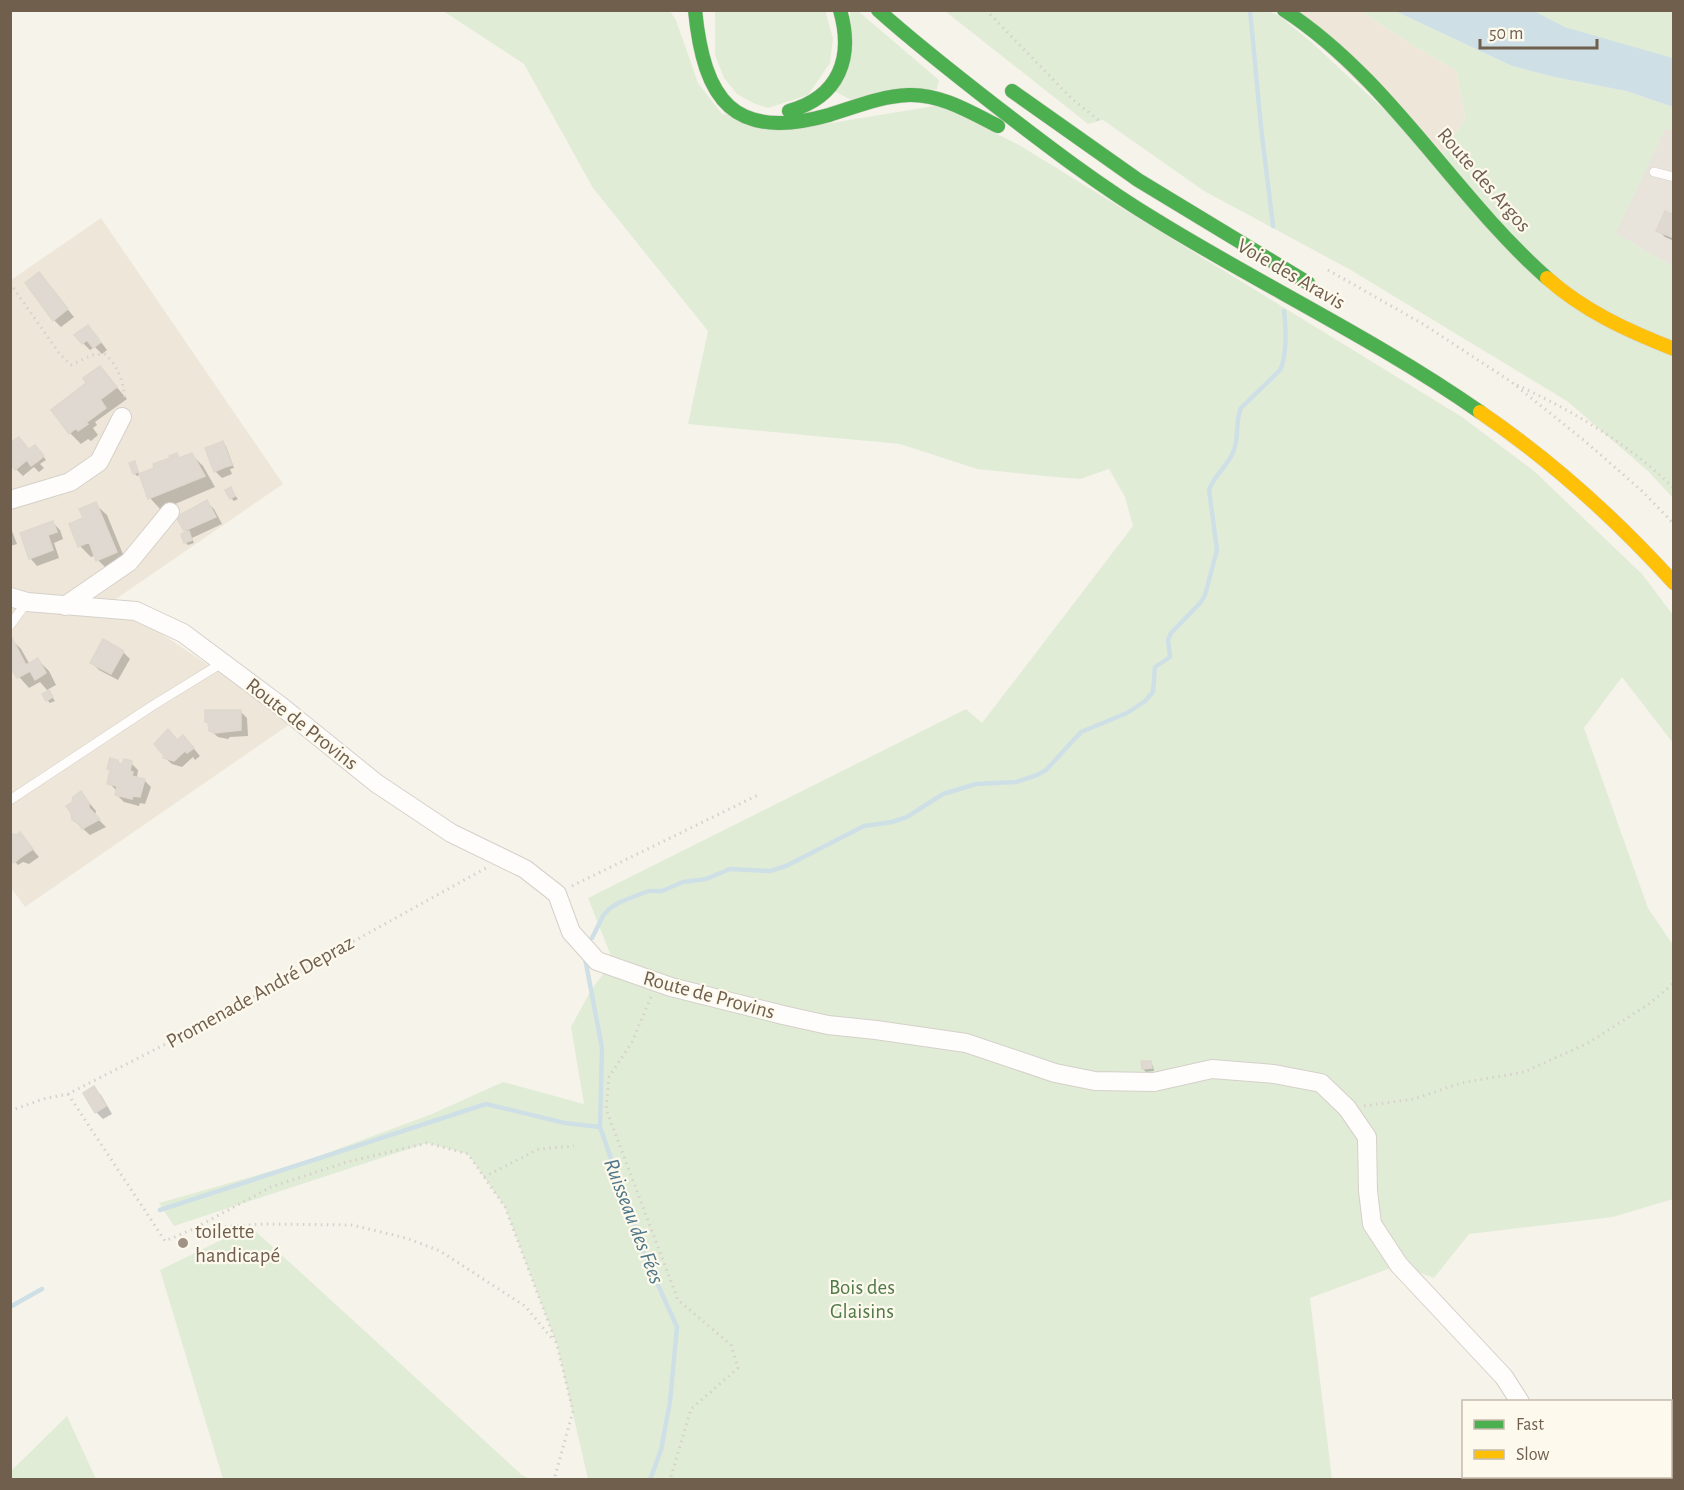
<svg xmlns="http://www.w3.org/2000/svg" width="1684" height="1490" font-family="'Alegreya Sans',sans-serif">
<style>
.residential{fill:#eee7d9}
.industrial{fill:#e8e4dc}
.green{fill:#e1ecd7}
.water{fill:#cee0e5}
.shadow{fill:#0003}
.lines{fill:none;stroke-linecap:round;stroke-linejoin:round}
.stream{stroke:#cee0e5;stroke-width:4.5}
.river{stroke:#cee0e5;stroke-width:28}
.building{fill:#dfd9d1;stroke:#ded8ce;stroke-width:1.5}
.lane-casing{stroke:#d5d0c9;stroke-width:10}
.street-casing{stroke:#d5d0c9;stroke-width:20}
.fast-casing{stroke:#d5d0c9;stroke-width:15}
.slow-casing{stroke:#d5d0c9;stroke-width:15}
.path{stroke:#d7d1cb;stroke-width:3;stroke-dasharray:1.5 4.5;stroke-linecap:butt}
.lane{stroke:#fefdfc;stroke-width:9}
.street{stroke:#fefdfc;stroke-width:18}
.fast{stroke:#4caf50;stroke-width:14}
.slow{stroke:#ffc107;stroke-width:14}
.poi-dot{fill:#a09385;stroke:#fdf9ed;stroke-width:2}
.labels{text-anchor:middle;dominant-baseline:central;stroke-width:4.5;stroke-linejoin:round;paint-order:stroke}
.street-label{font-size:21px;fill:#715f4e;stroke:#fdf9ed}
.poi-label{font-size:21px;fill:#715f4e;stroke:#fdf9ed;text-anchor:start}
.park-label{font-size:21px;fill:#527b4a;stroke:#fdf9ed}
.water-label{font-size:22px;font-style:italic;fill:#4d7789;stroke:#fdf9ed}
</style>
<rect width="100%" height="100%" fill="#f6f3eb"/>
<path class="residential" d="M1284,11h77l48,32 48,28 8,47 -26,42z
M101,218l182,266 -170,117 180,121 -268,185 -14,-19v-608z"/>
<path class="industrial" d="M1665,128l8,2v137l-58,-34z"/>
<path class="green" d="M825,10l8,28 -3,25 -22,32 -40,13 -15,-5 -16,-9 -13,-16 -9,-23v-44z
M443,11h227l6,9 22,63 24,31 103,10 115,-19 79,40 443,272 72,54 108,103 31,41v128l-51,-66 -38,51 64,180 25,37v254l-60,18 -144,17 -35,44 -35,-13 -89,33 22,181h-744l-31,-134 -52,-138 -37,-53 -41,-11 -253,83 -15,-23 144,-41 129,-48 71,-32 81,22 -13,-77 20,-37 22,-29 -25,-63 378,-189 16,14 151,-197 -8,-29 -16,-28 -29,10 -36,-3 -67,-7 -77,-25 -212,-20 20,-93 -115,-143 -69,-124z
M851,11h7l81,69 -2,9 -82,13 -21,-11z
M945,11h322l11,4 32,26 129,119 26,-42 -8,-47 -48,-28 -48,-32h34l117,55 42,11 72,14 47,16v23l-8,-1 -49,104 57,34v231l-24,-26 -82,-71 -218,-132 -145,-78 -101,-71 -15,4z
M1487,11h186v61l-116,-31z
M250,1226l272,249 8,4h-307l-63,-209z
M67,1416l29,63h-85v-8z"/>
<path class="water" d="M1395,11h92l70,30 116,31v35l-47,-16 -72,-14 -42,-11z"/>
<path class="shadow" d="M1674,216v25l-9,-4 -7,-7z
M39,274l35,43 -13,10 -7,-7z
M95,334l12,16 -5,4 -7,-7 -5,3 -7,-7z
M100,368l27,31 -32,23 2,3 -4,3 5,7 -7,6 -3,-2 -7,5 -11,-11 18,-50z
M19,439l11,12 8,-1 8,10 -6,4 4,4 -5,4 -5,-5 -11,9 -7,-7z
M222,443l4,3 8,22 -4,1 2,5 -10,4 -7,-7z
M177,455l4,4 11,-4 11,11 12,21 -54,23 -11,-12 -9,-23z
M134,462l6,13 -3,1 -3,-3z
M230,489l8,10 -4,2 -3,-3z
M207,502l7,7 8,15 -30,14 2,5 -6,2 -3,-3 3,-9 -3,-3z
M95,504l12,11 20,49 -18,7 -11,-11 -2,-5 -5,2 -11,-11 5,-27z
M53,523l7,7 3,9 -9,4 5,15 -22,8 -7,-8z
M10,526l7,18 -7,2z
M10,638l11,11 9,16 8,-5 11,11 7,14 -9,5 -7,-8 -11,6 -15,-17 -4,2z
M123,652l7,7 -12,21 -19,-10 -7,-7z
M49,692l6,9 -5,2 -3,-3z
M240,711l7,7 1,18 -18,1 -2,2 -10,-2 -8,-7v-5l-3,-3z
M177,742l13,2 10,12 -5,4 -2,-3 -11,10 -10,-3 -7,-6z
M118,762l3,3 10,-2 7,7 -1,7 7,3 7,7 -6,17 -5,-1 -1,3 -15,-4 -8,-8 1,-3 -8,-8z
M81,793l15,18 -1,5 11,11 -16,8 -17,-15v-7z
M10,831l4,5 6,-2 19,23 -10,7 -6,-2 -5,3 -8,-9z
M1150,1062l3,4 1,5 -8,1 -3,-3z
M94,1088l7,7 11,19 -9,5 -7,-7z"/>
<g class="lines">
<path class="stream" d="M1250,10l11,117 12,99
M592,938l11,-22 6,-7 11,-7 18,-7 11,-4h13l21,-9 23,-3 24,-10 40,2 16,-5 78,-40 28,-4 15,-5 36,-23 33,-10 40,-2 21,-7 9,-5 35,-38 46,-19 18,-12 8,-9 2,-25 15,-10 -2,-17 3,-7 30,-31 4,-7 12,-45 -8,-60c5,-15 20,-25 25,-40 5,-13 1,-28 7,-42l39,-38c7,-13 6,-44 4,-59
M585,958l17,90 -2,79 45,129 32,71 -7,75 -9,48 -11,30
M160,1210l326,-106 79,19 35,4
M10,1307l32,-18"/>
<path class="river" d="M1502,10l57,30 115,33"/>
</g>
<path class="building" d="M1665,211l9,4v23l-18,-7z
M39,272l29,37 -15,12 -28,-38z
M88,325l13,17 -8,6 -6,-8 -5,4 -8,-9z
M100,366l17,21 -32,24 2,2 -4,3 5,8 -10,7 -2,-3 -7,6 -18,-24 35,-27 -3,-5z
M100,399l6,9 -19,14 -4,-6 4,-3 -2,-2z
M19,437l19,24 -7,5 -4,-6 -12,10 -5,-6v-21z
M223,441l9,24 -7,2 -9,-23z
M216,444l9,23 -11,5 -9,-24z
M35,445l9,11 -6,5 -9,-12z
M177,453l2,5 13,-5 13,23 -57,23 -9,-25 32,-13 -2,-5z
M170,458l1,3 -17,7 -1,-4z
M135,461l3,11 -5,2 -4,-11z
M231,487l4,9 -5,3 -5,-9z
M207,500l9,17 -32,14 -8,-14z
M96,502l21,50 -21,9 -7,-19 -11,5 -9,-23 14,-6 -4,-9z
M53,521l4,11 -9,3 5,15 -24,9 -9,-26z
M189,531l3,9 -8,3 -3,-9z
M11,636l15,29 12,-7 8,15 -11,7 -5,-9 -13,7 -7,-11z
M103,639l21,12 -13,23 -21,-11z
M49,690l4,7 -7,4 -4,-7z
M205,710h36v20l-26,3 -6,-2 -1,-9h-3z
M168,729l9,11 6,-5 11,13 -7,5 -2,-2 -11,10 -11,-3 1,-2 -10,-12z
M110,758l8,2v3l4,1 2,-5 8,2 -2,10 3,1 -1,4 13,3 -5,18 -7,-1 -1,3 -17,-4 2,-9 -10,-2 3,-14 -3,-1z
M81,791l8,12v5l11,11 -18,10 -4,-6 -6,-3 -1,-7 -5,-7 6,-4 1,-5z
M10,831l2,3 5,1 3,-3 13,17 -12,8 -6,-1 -3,-4 -2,1z
M12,852l3,4 6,1 -7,6 -4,-5z
M1141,1061h10l1,7 -10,1z
M94,1086l12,20 -11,7 -12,-20z
M183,1238l5,8 -6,3 -4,-8z"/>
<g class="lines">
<defs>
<path id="lane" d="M1654,172l20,5
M10,625l17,-23
M10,800l142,-94 70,-43"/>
<path id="street" d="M10,500l60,-18 29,-20 23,-45
M10,597l17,5 109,9 47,22 99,74 94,76 75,50 74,36 32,25 14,38 26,29 74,26 112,28 45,10 48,5 90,13 89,30 40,8 59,1 58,-13 62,5 47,9 26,25 20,29 1,54 4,33 27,41 105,112 16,25
M65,606l64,-44 41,-50
M1565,1476l2,4"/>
<path id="fast" d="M695,10c9,90 38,132 134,105 26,-8 52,-19 80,-20 32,-1 61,17 89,31
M878,10c38,34 79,66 119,97 52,40 104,80 159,113 107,66 221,120 324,192
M1284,10c106,69 169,185 263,268
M1012,91l126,89 170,103
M789,111c50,-14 65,-53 51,-101"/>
<path id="slow" d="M1547,278c37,33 81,53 127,71
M1480,412c72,49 136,107 194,171"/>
</defs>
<use href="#lane" class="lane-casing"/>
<use href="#street" class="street-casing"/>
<use href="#fast" class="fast-casing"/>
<use href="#slow" class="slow-casing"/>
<path class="path" d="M986,10l85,88 31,25
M1328,270l95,54 87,57 76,61 56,49 32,33
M10,283l49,70 12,12 21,-10 13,-1c14,13 18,27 20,46
M1517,385c58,27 110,58 157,103
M572,886l188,-92
M651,997l-19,45 -23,35 -3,32 72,191 53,45 7,23 -47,41 -21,71
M68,1094l97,147 28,-12 78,-42 76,-25 80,-19 41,11 37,53 52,138 16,66 -19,69
M1364,1106l50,-7 47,-16 63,-11 64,-29 61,-39 25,-21
M10,1111l33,-12 25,-5 127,-65 291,-161
M484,1177l55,-28 35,-3
M195,1229l68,-5 89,1 54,13 34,13 85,55 29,35"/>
<use href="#lane" class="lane"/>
<use href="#street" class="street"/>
<use href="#fast" class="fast"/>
<use href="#slow" class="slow"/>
</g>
<circle class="poi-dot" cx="183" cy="1243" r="6"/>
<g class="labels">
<g class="street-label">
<text transform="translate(1484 180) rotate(49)">Route des Argos</text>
<text transform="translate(1291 274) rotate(30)">Voie des Aravis</text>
<text transform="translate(302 724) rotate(38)">Route de Provins</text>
<text transform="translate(260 992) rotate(-29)">Promenade André Depraz</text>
<text transform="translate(709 995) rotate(15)">Route de Provins</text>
</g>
<g class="poi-label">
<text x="195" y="1231">toilette<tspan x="195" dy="24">handicapé</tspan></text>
</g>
<g class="park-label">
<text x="862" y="1287">Bois des<tspan x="862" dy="24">Glaisins</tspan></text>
</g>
<g class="water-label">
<text transform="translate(634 1221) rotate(69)">Ruisseau des Fées</text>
</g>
</g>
<rect width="1684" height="1490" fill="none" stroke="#715f4e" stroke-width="24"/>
<rect x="1462" y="1400" width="210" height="78" fill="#fdf9ed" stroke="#c5bbad" stroke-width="1.5"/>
<rect x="1474" y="1420" width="30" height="9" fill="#4caf50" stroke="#c5bbad" stroke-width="1.5"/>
<text x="1516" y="1430" font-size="18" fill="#715f4e">Fast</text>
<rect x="1474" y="1450" width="30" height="9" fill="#ffc107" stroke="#c5bbad" stroke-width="1.5"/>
<text x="1516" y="1460" font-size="18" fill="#715f4e">Slow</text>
<path d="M1480 39v9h117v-9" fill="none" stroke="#715f4e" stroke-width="3"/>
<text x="1489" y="39" font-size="18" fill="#715f4e" stroke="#fdf9ed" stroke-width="4.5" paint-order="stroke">50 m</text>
</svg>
